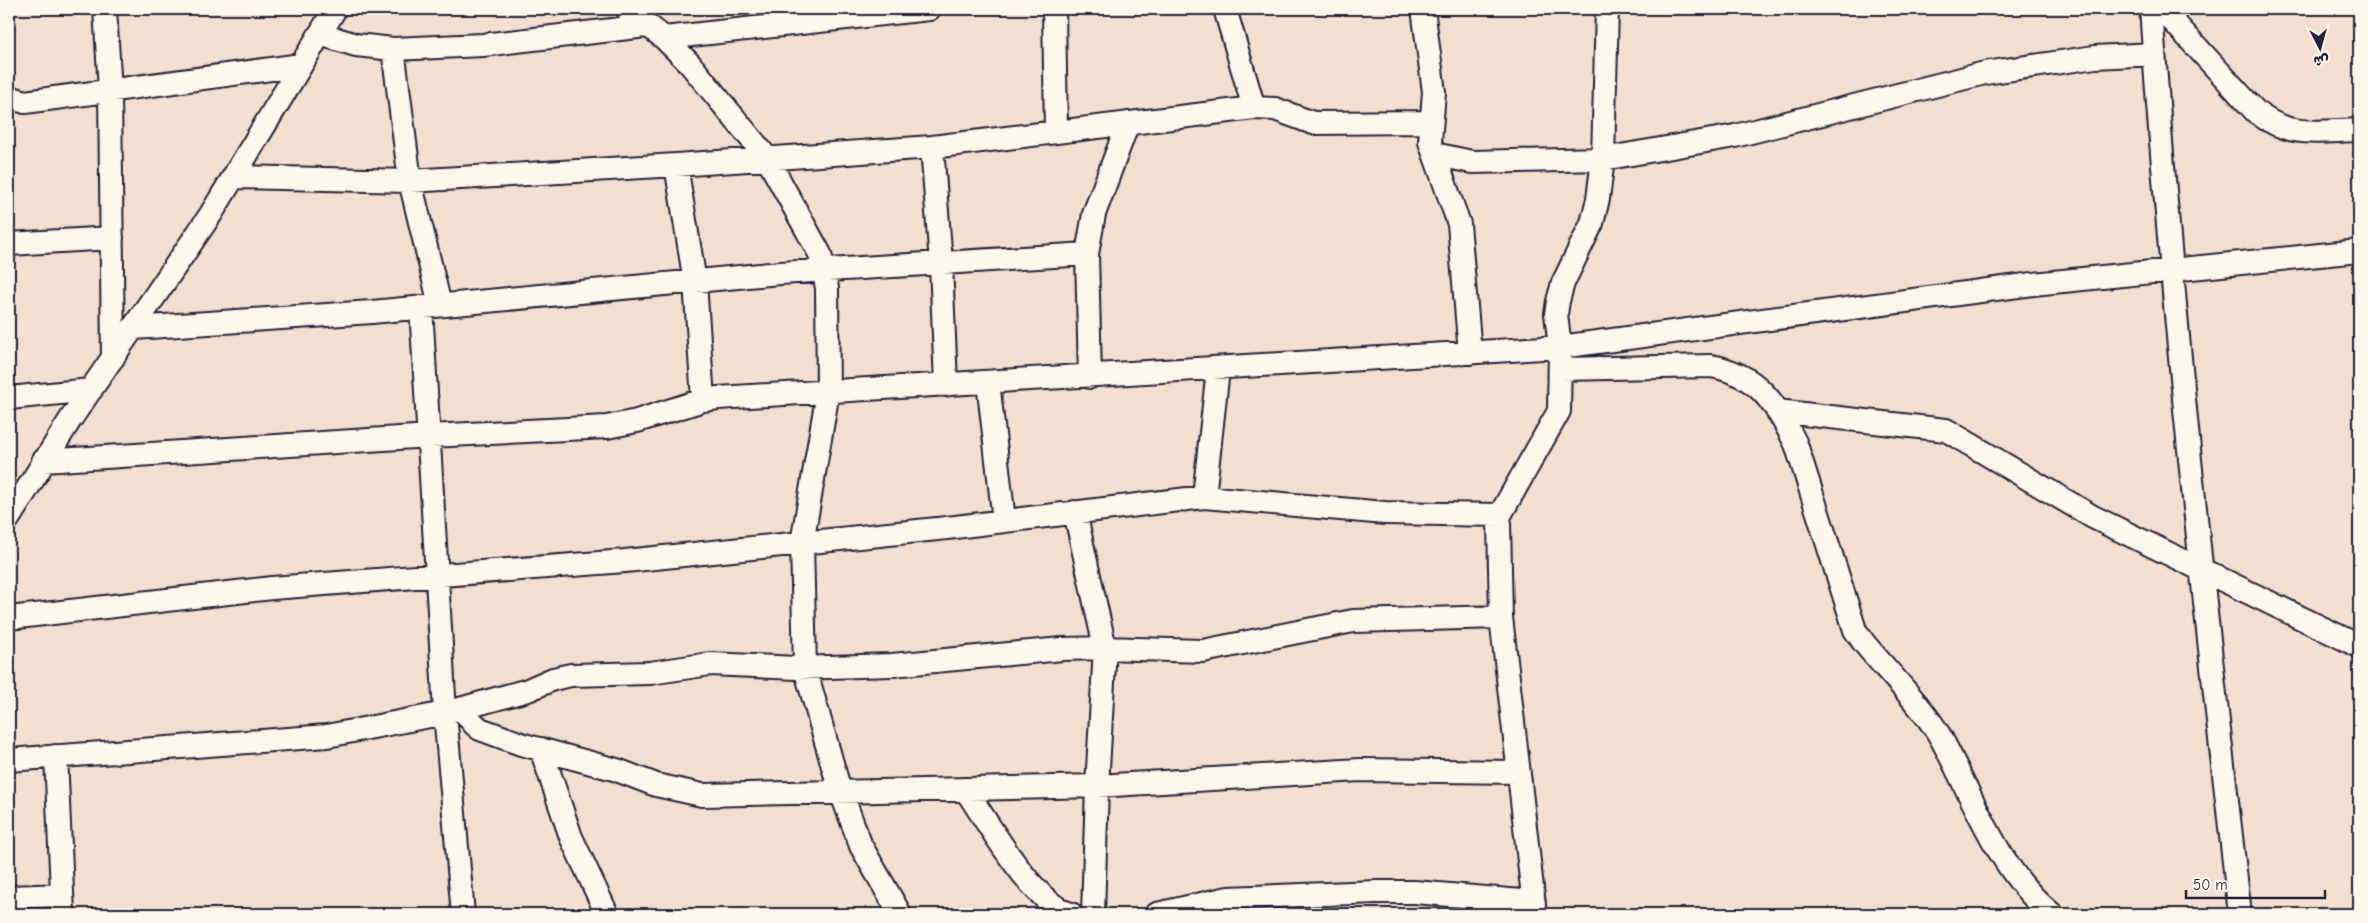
<svg xmlns="http://www.w3.org/2000/svg" width="2368" height="923" font-family="'Comic Neue','Playpen Sans Arabic',sans-serif">
<style>
.lines{fill:none;stroke-linecap:round;stroke-linejoin:round}
.minor-casing{stroke:#22223b;stroke-width:26}
.minor{stroke:#fbf7ec;stroke-width:22}
</style>
<rect width="100%" height="100%" fill="#f3dfd2"/>
<filter id="ink" filterUnits="userSpaceOnUse"><feTurbulence type="fractalNoise" baseFrequency=".02" numOctaves="2"/><feDisplacementMap in="SourceGraphic" scale="10" xChannelSelector="R" yChannelSelector="G"/><feConvolveMatrix kernelMatrix="1 2 1 2 8 2 1 2 1" color-interpolation-filters="sRGB"/></filter>
<g filter="url(#ink)">
<g class="lines">
<defs>
<path id="minor" d="M105,9l5,82 3,267
M627,9l37,29 26,26 77,94 53,96 7,34 1,104 -26,151 3,125 33,116 23,62 39,68
M1054,9l2,122
M1225,9l29,99
M1423,9l11,83 -4,50 29,82 11,129
M2151,9c21,302 54,604 89,905
M2162,9l94,103c35,27 62,19 103,18
M320,34l36,11 37,4 90,-4 163,-19
M664,38l265,-29
M393,49l17,132 30,124
M9,97l16,5 276,-37
M932,147l9,116 5,122
M1434,154l38,8 131,-3 132,-23 250,-63 110,-16 59,-3
M676,165l19,117 8,118
M235,177l175,4 266,-16 256,-18 322,-39 21,1 38,14 117,-1
M9,244l103,-6
M421,307l24,406 18,201
M134,328l238,-16 408,-39 307,-19
M1560,369l151,-3c47,8 65,38 85,78l59,186 9,13c23,28 60,65 77,95 31,57 59,136 111,176
M1090,377l-3,-123 7,-40 34,-91
M988,382l16,139
M9,398l82,-8
M1777,411l169,19 147,87 266,129
M43,461l387,-25 177,-9 30,-6 66,-21 15,-2 842,-51 473,-63 326,-33
M1204,497l14,-128
M1075,512l30,136 -8,138 -4,128
M9,518l61,-98 141,-206 124,-205
M9,618l263,-30 353,-27 322,-33 257,-31 181,16 115,2
M462,709l12,15 6,5 41,15 96,26 39,15 46,10 395,-9 263,-16 158,2
M541,749l30,88 36,77
M56,756l7,158
M9,760l318,-24 118,-23 83,-23 25,-11 18,-4 79,-2 60,-9 87,4 95,-3 170,-16 43,-1 98,3 150,-30 148,-4
M965,789c22,32 69,116 106,125
M9,897l53,-2
M1157,914l71,-16 148,-6h38l120,10
M1535,914l-34,-297 -2,-95 1,-7 59,-104 1,-64 -4,-33 2,-13 5,-18 29,-60 6,-24 5,-40 4,-150"/>
</defs>
<use href="#minor" class="minor-casing"/>
<use href="#minor" class="minor"/>
</g>
</g>
<rect width="2368" height="923" fill="none" stroke="#fbf7ec" stroke-width="30"/>
<rect x="15" y="15" width="2338" height="893" fill="none" stroke="#22223b" stroke-width="2" filter="url(#ink)"/>
<g transform="translate(2320 48) rotate(174)" stroke="#fbf7ec" stroke-width="4" paint-order="stroke">
<path d="M0-4L9 19L0 12L-9 19Z" fill="#22223b"/>
<text y="-8" font-size="14" font-weight="bold" text-anchor="middle" fill="#22223b">ش</text>
</g>
<path d="M2186 890v8h139v-8" fill="none" stroke="#22223b" stroke-width="2.5"/>
<text x="2193" y="890" font-size="15" fill="#22223b" stroke="#fbf7ec" stroke-width="4" paint-order="stroke">50 m</text>
</svg>
